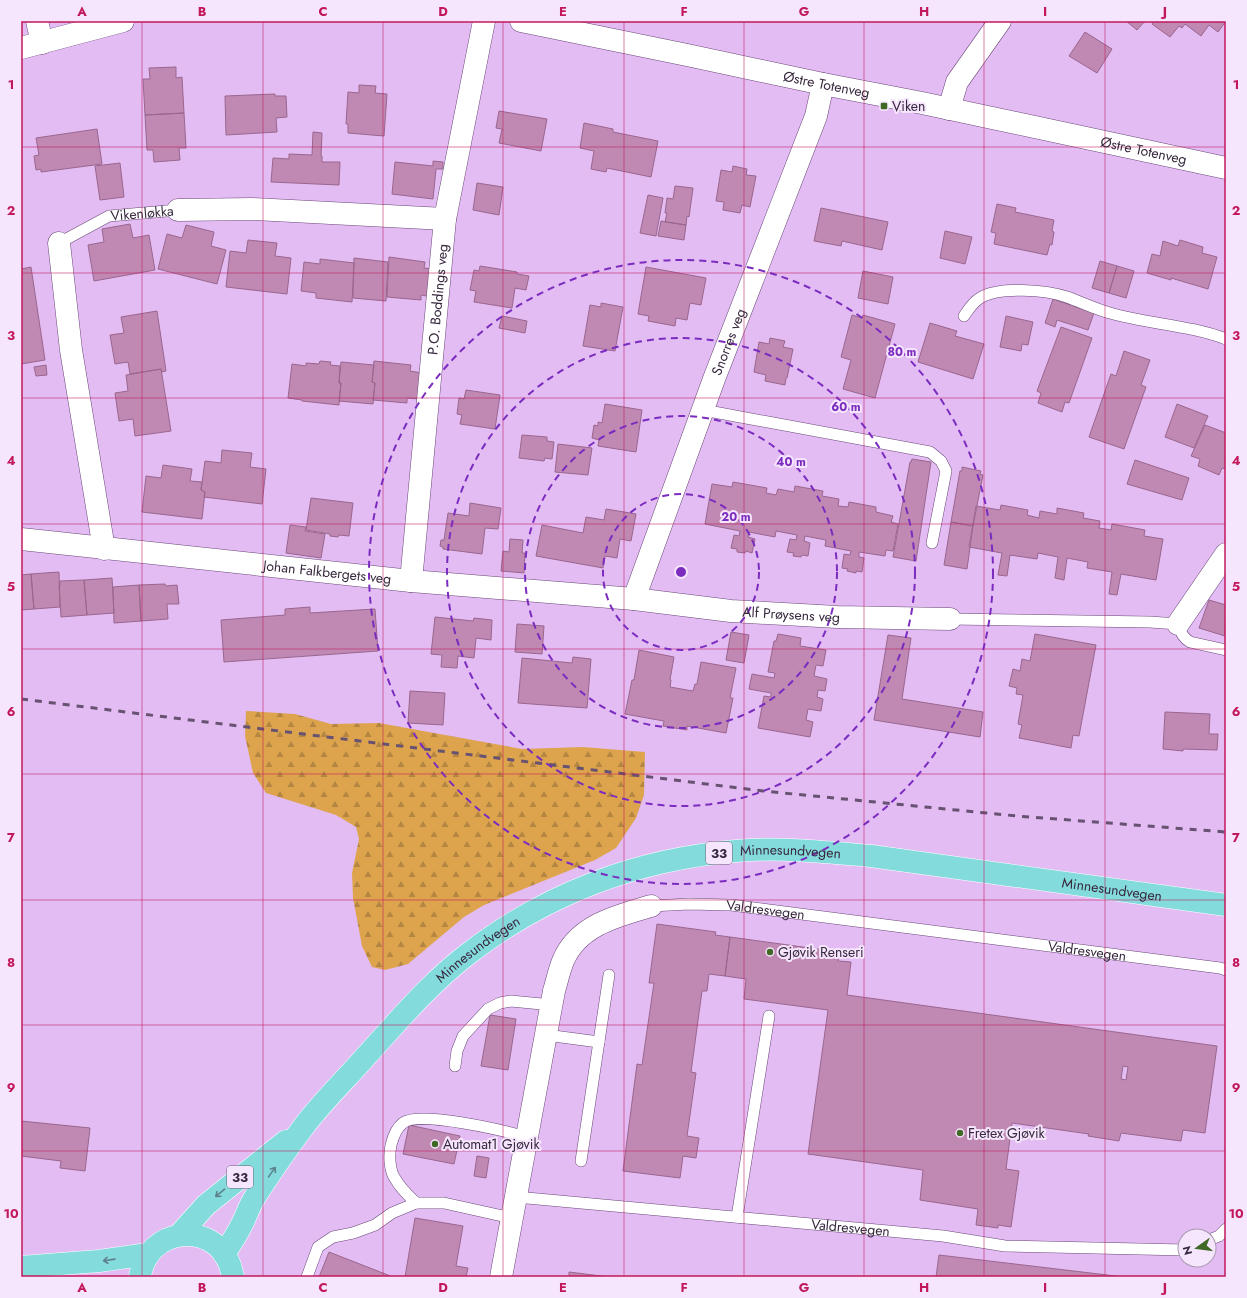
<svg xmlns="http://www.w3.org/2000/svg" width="1247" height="1298" font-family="Jost,sans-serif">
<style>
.forest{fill:url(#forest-firs)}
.building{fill:#c089b3;stroke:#9a668e;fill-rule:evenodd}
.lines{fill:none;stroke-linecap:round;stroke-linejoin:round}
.lane-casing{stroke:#6a4878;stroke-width:12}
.street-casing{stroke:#6a4878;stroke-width:23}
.primary-casing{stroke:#fff;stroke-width:23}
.lane{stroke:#fff;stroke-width:11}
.street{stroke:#fff;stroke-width:22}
.primary{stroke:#83dbdc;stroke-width:22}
.rail{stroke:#675271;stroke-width:3;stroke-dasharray:7 7;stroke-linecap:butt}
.oneway{stroke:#5d828d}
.grid{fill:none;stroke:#c2185b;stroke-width:1;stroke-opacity:0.55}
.ring{fill:none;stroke:#7b2cbf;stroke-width:2;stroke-dasharray:7 5}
.poi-dot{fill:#3f6925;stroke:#f6e6fd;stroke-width:1.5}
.labels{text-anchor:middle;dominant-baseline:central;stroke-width:4;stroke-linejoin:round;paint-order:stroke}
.shield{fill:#f6e6fd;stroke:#706177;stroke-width:1}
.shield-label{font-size:13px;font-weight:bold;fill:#37283e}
.street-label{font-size:14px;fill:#37283e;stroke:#f6e6fd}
.poi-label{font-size:14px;fill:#37283e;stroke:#f6e6fd;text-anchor:start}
.centre{fill:#7b2cbf;stroke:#f6e6fd;stroke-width:2}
.ring-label{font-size:12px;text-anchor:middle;font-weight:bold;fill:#7b2cbf;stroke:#f6e6fd;stroke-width:4;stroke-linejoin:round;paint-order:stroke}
.neatline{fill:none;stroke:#c2185b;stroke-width:1.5}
.grid-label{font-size:13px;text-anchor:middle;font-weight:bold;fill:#c2185b}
</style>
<defs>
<pattern id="forest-firs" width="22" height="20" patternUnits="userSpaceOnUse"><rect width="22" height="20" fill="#dda44d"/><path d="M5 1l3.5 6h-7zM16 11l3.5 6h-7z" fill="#b48641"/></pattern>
</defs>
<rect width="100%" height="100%" fill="#e2bcf3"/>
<path class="forest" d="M246,711l49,3 36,10 48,-1 143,26 61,-2 62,5 -1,43 -8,23 -20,30 -21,12 -111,45 -20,12 -56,47 -23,6 -13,-3 -10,-21 -9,-48 -1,-25 7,-34 -3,-12 -20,-12 -70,-22 -13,-20 -8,-37z"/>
<path class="building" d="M1126,21h19l-8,9z
M1154,21h72l-8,11 -9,-7 -8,11 -16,-12 -3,4 -3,-2 -9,11 -18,-13z
M1085,32l27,17 -15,24 -28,-17z
M176,67v11l6,-1 2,36 -39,2 -2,-36h7l-1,-11z
M359,85l17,1 -1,7 12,1 -3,42 -36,-3v-9h-2l2,-32 11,1z
M275,94v2h11l1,21 -11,1 1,14 -51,3 -1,-39z
M499,111l48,8 -6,32 -42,-8 3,-14 -6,-1z
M184,113l2,35h-7l1,12 -26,2 -1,-12h-6l-2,-35z
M584,123l29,6v3l45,9 -7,36 -44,-9 -1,4 -15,-3 3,-18 -14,-3z
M97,129l5,35 -61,8v-3l-5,1 -2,-14 5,-1 -3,-17z
M313,132l9,1 -1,23h1v6h18l-1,23 -68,-3 2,-24 16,1v-5l23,1z
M433,161l10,1v7h-7l-3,30 -41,-5 3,-32 38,4z
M120,163l4,34 -24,3 -5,-34z
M733,166l14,3 -1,6 10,1 -6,31 -8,-2 -2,8 -17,-3 1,-8 -8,-1 5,-31 11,2z
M477,183l26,4 -4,28 -26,-5z
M675,186l18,2 -4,29 -2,-1 -1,9 -21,-3 2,-9h-2l2,-15 6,1z
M648,195l15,3 -7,38 -16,-3z
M997,204l19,4 -1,4 39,8 -2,11 2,1 -2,13 -2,-1 -3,11 -53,-11 2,-11 -5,-1z
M821,208l67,14 -6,28 -40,-9 -1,5 -27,-5z
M661,221l25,4 -2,15 -26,-4z
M130,224l3,14 16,-3 6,35 -61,11 -6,-36 16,-3 -2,-13z
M186,225l28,7 -3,14 15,4 -9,34 -59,-15 9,-35 15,4z
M945,231l27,6 -7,27 -25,-6z
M248,240l29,3 -2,13 16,2 -4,36 -61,-7 4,-36 16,2z
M1180,240l23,7 -1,6 15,4 -9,32 -37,-11v2l-24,-7 5,-19 8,2 3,-15 15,5z
M389,257l36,5 -1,6 11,1 -3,28 -11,-2v5l-34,-3z
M354,258l34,4 -2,39 -33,-3z
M320,259l34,4 -2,39 -36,-4v-5l-15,-2 3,-29 16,2z
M1100,261l17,5 -8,27 -17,-5z
M480,266l37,6v2l12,2 -3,14 -11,-2 -3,20 -38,-6 2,-11 -6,-1 4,-20 5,1z
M1117,266l17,5 -8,27 -17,-5z
M31,267l14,93 -24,4v-95z
M646,267l60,11 -5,27 -11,-2 -3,17 -11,-2 -1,8 -27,-5 1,-5 -11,-2z
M863,271l30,6 -5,27 -30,-6z
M1053,299l41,14 -6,17 -31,-10 -2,7 -10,-4z
M601,303l22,4 -8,44 -32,-5 7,-41 11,2z
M157,311l9,60 -4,1 -1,-3 -31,5 -2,-12 -13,2 -5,-29 14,-2 -3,-16z
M852,315l10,3 1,-3 32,9 -20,74 -32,-9 8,-29 -10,-3z
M502,316l25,5 -2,12 -26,-5z
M1006,316l27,6 -5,23 -6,-1 -1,7 -21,-4z
M930,323l27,8 -2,5 29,8 -11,35 -55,-17z
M1061,327l31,11 -23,65 -4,-1 -3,10 -24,-9 3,-10 -4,-2z
M770,338l15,3 -2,6 10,2 -6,29h-1l-1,7 -20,-4 1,-6 -12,-3 5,-30 10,2z
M1124,351l26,9 -9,25 5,2 -22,62 -35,-12 22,-63 5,2z
M320,361l11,1 -1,3 10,1 -1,17h2l-2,22 -37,-4v-1l-14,-2 4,-34 14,2v-3l13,1z
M374,361l37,4 -1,6 12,2 -3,26 -12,-1v5l-34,-3 2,-17 -3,-1z
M341,362l33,3 -2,17 3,1 -2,21 -34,-3 2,-18h-2z
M46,365l1,10 -11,1 -2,-9z
M161,369l10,62 -36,5 -2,-17 -14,2 -4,-28 13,-2 -2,-16z
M466,390l34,5 -5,34 -35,-5 2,-9 -5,-1 2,-16 5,1z
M605,404l37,6 -6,42 -38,-6 1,-6 -7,-2 2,-13 4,1v-4l4,1z
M1177,404l31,12 -14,32 -29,-11z
M1205,425l21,8v36l-4,-1 -3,7 -21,-9 2,-7 -9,-3z
M522,435l25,2v4l7,1 -2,17 -7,-1 -1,3 -25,-3z
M558,444l34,4 -4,27 -33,-3z
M222,450l30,3 -2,14 16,2 -4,35 -58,-7 1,-5 -4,-2 4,-29 16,2z
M912,459l19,3 -15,99 -23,-4 17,-95h1z
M1135,460l54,18 -7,22 -55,-16z
M163,465l29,4 -2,12 12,1 -1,8 4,2 -3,27 -60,-7 4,-36 15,2z
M962,467l19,4 -1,3 3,1 -10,51 -22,-4 9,-51h2z
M733,482l34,6 -1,5 10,2 2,-6 16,3 1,-6 28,5 -1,5 17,3 -1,7 10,1 1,-5 27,5v5l17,4 -2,6 7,2 -5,27 -7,-1 -1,6 -26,-4v5l5,1 -2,14 -6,-1v2l-9,-2 1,-2 -6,-1 2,-14 6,1 1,-4 -26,-5 1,-6 -21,-4 -1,5 6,2 -2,13 -6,-1 -1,2 -8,-1 1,-3 -7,-1 3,-13 6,1 1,-5 -21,-4 -1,6 -26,-5 -1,5 7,2 -3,14 -6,-2 -1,2 -8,-1v-3l-6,-1 3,-13 5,1 1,-5 -35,-7 7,-40 20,3z
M311,498l42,5 -4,33 -10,-1 -1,2 -8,-1v-2l-24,-4z
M470,503l31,5 -3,21 -13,-1 -3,26 -39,-5v-2l-3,-1 1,-6h3l4,-27 21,3z
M1001,505l27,5 -1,5 12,3 1,-7 17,3v-6l27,5 -1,5 17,3 -1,7 12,2 1,-6 33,6 -1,6 19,3 -7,41 -35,-6 -4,21 -8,-1 3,-22 -25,-4 1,-6 -21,-4 -3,22 -9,-2 3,-21 -20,-4 -1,6 -27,-4 -3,21 -9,-1 4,-22 -33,-6 7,-41 24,4z
M606,509l30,5 -5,27 -11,-2 -3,19 -12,-2 -2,12 -67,-12 6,-31 41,8 3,-16 18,3z
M951,522l22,4 -6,43 -23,-4z
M290,525l16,2 -1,4 20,3 -4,24 -35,-5z
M510,539l13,1 -1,13h3l-1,20 -23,-2 2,-20 6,1z
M59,572l1,35 -26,2 -3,-35z
M31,574l3,35 -13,1v-35z
M112,578l2,35 -27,2 -3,-35z
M84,580l3,35 -26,2 -2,-31h1v-5z
M165,584l1,2 11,-1 2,19h-12l1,15 -27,2 -2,-36z
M139,585l2,36 -27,2 -1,-36z
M1209,600l17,5 -1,31 -26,-8z
M310,607v6l65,-4 3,42 -154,11 -3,-42 64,-5v-6z
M435,617l38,4 1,-3 18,2 -1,20 -15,-2 -2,20 -16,-2 -1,12 -16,-1 1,-12 -11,-1z
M517,624l27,2 -2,28 -27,-2z
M731,632l18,3 -5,28 -18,-3z
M778,634l23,4 -1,8 26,4 -3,16 -7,-1 -2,11 13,3 -2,12 -7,-1 -1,7 6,2 -2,12 -13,-2 -2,11 7,2 -3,15 -52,-9 6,-32 7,1v-4l-22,-4 3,-15 22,4 1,-5 -7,-1 6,-31h2z
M1035,634l61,11 -17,91 -6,-1 -2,13 -52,-10 3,-13 -4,-1 5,-29 -7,-1 1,-6 -8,-2 4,-17 7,2 2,-12 8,2z
M888,635l23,3 -9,61 81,13 -3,25 -106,-17z
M639,650l35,7 -4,23h1l-1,7 23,4 2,-7h2l4,-22 35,6 -6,30h3l-7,35 -39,-7v4l-24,-4 1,-5 -39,-7 7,-34h2z
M573,657l18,2 -4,49 -69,-5 4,-45 50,5z
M410,691l35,2 -2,32 -35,-2z
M1165,712l45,2 -1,20h9l-1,16 -34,-1v2l-20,-2z
M657,924l59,8 -1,3 15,2 -5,39 -16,-2 -2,17h-5l-11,81 5,1 -9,63 12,2 -3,20 -13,-2 -3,22 -57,-7 14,-107 5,1 12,-82h-5z
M730,937l109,15 -1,9 13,1 -4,33 370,51 -12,87 -22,-3 -2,11 -60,-8 -2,8 -31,-5 1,-2 -77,-11 -6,46 13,2 -8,56 -13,-2v3l-22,-3 2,-16 -58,-9 3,-30 -115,-16 20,-144 -84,-11 2,-20 -21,-3zM1123,1066l5,1 -2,13 -5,-1z
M490,1015l26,4 -8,51 -27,-4z
M21,1121l69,7 -5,43 -25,-3 1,-7 -40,-5z
M409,1125l51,11 -6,28 -51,-10z
M477,1156l12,2 -3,20 -12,-2z
M415,1218l48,8 -7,40 12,2 -2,9h-61z
M329,1252l64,25h-74z
M939,1255l185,22h-188z
M569,1272l40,5h-40z"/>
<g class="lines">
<defs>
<g id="lane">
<path id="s1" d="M59,243l50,-27 69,-6"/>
<path d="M964,316c4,-6 9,-14 16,-18 20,-12 66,-8 87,-1 14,5 28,12 43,16 38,11 79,12 116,26"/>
<path d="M703,410l227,42 11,9 5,10 -14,72"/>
<path d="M950,619l200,3 28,2c2,8 5,14 12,18l36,8"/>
<path id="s2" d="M651,906l38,-2 42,1 489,63 6,2"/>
<path d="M546,1035l53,7"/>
<path d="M455,1066l2,-15 6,-15 25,-27 12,-6 11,-2 41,4"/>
<path d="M581,1161l28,-186"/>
<path id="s3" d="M516,1197l427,39 62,10 180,4"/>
<path d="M416,1203c-7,-7 -15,-14 -20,-23 -7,-9 -7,-25 -5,-35 2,-8 5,-17 12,-22 15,-13 103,8 123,14"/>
<path d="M737,1217l32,-201"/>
<path d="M1209,1240l10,-4 7,-7"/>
<path d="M307,1277l11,-30 15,-10 20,-4 22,-8 17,-12 24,-10h28l68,15"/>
</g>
<g id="street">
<path d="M37,21l5,22"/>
<path id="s4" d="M521,21l166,34 136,29 99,19 304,65"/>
<path d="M21,48l102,-27"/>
<path d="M949,109l8,-27 43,-61"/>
<path d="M178,210l74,-1 193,10"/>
<path d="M59,243l12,107 33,199"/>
<path id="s5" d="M21,539l390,42 223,18 97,12 106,6 113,2"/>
<path id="s6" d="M411,581l34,-362 39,-198"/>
<path id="s7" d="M634,599l80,-220 102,-263 7,-32"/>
<path d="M1178,624l48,-70"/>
<path d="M501,1277l53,-286c3,-10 5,-20 9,-30 15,-36 54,-45 88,-55"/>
</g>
<g id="primary">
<path d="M179,1235l27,-30 80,-64"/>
<path id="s8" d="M224,1254c6,-9 12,-18 17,-28 5,-9 8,-20 14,-29 15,-24 32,-48 49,-71 19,-25 42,-47 63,-71 32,-35 63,-72 101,-101 77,-60 170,-95 268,-103 44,-4 90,1 135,5l355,49"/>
<path d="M21,1267l78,-6 49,-7"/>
<path d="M140,1277c6,-49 73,-58 90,-12 1,4 2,8 3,12"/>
</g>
</defs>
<use href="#lane" class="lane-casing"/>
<use href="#street" class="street-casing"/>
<use href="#primary" class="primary-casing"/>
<use href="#lane" class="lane"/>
<use href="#street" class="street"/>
<use href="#primary" class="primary"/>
<path class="rail" d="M21,699l742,92 254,25 209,16"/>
</g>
<defs><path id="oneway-shaft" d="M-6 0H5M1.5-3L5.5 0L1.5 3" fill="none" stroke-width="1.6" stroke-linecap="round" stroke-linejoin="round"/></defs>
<g class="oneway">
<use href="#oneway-shaft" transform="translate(272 1172) rotate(-55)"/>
<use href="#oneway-shaft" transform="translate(220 1193) rotate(140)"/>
<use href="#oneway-shaft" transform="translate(109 1260) rotate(172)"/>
</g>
<path class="grid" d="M142,21v1256M263,21v1256M383,21v1256M503,21v1256M624,21v1256M744,21v1256M864,21v1256M984,21v1256M1105,21v1256M21,147h1205M21,273h1205M21,398h1205M21,524h1205M21,649h1205M21,774h1205M21,900h1205M21,1025h1205M21,1151h1205"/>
<g class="ring">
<circle cx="681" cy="572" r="78"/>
<circle cx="681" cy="572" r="156"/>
<circle cx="681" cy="572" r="234"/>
<circle cx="681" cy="572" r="312"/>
</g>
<g class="poi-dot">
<rect x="880" y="102" width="8" height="8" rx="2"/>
<circle cx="770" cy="952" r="4"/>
<circle cx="960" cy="1133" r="4"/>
<circle cx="435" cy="1144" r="4"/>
</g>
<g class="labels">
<g class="shield">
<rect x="706" y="842" width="26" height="22" rx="3"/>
<rect x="227" y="1166" width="26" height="22" rx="3"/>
</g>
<g class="shield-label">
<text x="719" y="853">33</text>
<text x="240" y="1177">33</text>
</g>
<g class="street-label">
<text stroke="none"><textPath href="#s4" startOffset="312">Østre Totenveg</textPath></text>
<text stroke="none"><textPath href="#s4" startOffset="636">Østre Totenveg</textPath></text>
<text stroke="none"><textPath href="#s1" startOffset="90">Vikenløkka</textPath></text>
<text stroke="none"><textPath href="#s6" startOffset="283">P.O. Boddings veg</textPath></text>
<text stroke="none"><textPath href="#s7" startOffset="274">Snorres veg</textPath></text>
<text stroke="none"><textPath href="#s5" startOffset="308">Johan Falkbergets veg</textPath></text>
<text stroke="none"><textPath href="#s5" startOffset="774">Alf Prøysens veg</textPath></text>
<text stroke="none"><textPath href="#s8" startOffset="735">Minnesundvegen</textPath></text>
<text stroke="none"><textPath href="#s8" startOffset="1059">Minnesundvegen</textPath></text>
<text stroke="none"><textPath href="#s2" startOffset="115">Valdresvegen</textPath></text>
<text stroke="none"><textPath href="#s8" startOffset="400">Minnesundvegen</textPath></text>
<text stroke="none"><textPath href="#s2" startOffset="439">Valdresvegen</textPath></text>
<text stroke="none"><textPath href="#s3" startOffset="336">Valdresvegen</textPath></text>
</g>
<g class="poi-label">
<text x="892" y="106">Viken</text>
<text x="778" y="952">Gjøvik Renseri</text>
<text x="968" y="1133">Fretex Gjøvik</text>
<text x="443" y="1144">Automat1 Gjøvik</text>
</g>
</g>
<circle cx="681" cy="572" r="6" class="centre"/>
<g class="ring-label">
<text x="902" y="356">80 m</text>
<text x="846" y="411">60 m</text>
<text x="791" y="466">40 m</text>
<text x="736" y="521">20 m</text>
</g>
<rect width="1247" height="1298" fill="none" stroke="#f6e6fd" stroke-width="44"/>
<g transform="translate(1197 1248) rotate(256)"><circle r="19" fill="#f6e6fd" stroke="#aa9ab1"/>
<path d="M0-3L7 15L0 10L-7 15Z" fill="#3f6925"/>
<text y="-6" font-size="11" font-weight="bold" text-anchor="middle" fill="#37283e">N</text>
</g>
<rect x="22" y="22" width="1203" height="1254" class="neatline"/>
<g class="grid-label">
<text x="82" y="16">A</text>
<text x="202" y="16">B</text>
<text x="323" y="16">C</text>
<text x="443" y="16">D</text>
<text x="563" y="16">E</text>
<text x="684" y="16">F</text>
<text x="804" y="16">G</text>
<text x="924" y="16">H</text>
<text x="1045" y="16">I</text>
<text x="1165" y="16">J</text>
<text x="11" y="89">1</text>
<text x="1236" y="89">1</text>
<text x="11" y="215">2</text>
<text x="1236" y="215">2</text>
<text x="11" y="340">3</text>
<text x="1236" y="340">3</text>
<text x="11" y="465">4</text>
<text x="1236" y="465">4</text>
<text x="11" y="591">5</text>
<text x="1236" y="591">5</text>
<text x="11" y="716">6</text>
<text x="1236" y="716">6</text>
<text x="11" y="842">7</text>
<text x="1236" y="842">7</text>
<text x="11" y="967">8</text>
<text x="1236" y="967">8</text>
<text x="11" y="1092">9</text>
<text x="1236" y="1092">9</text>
<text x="11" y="1218">10</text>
<text x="1236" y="1218">10</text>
<text x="82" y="1292">A</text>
<text x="202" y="1292">B</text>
<text x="323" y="1292">C</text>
<text x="443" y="1292">D</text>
<text x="563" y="1292">E</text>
<text x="684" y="1292">F</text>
<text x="804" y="1292">G</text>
<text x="924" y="1292">H</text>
<text x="1045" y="1292">I</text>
<text x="1165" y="1292">J</text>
</g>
</svg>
